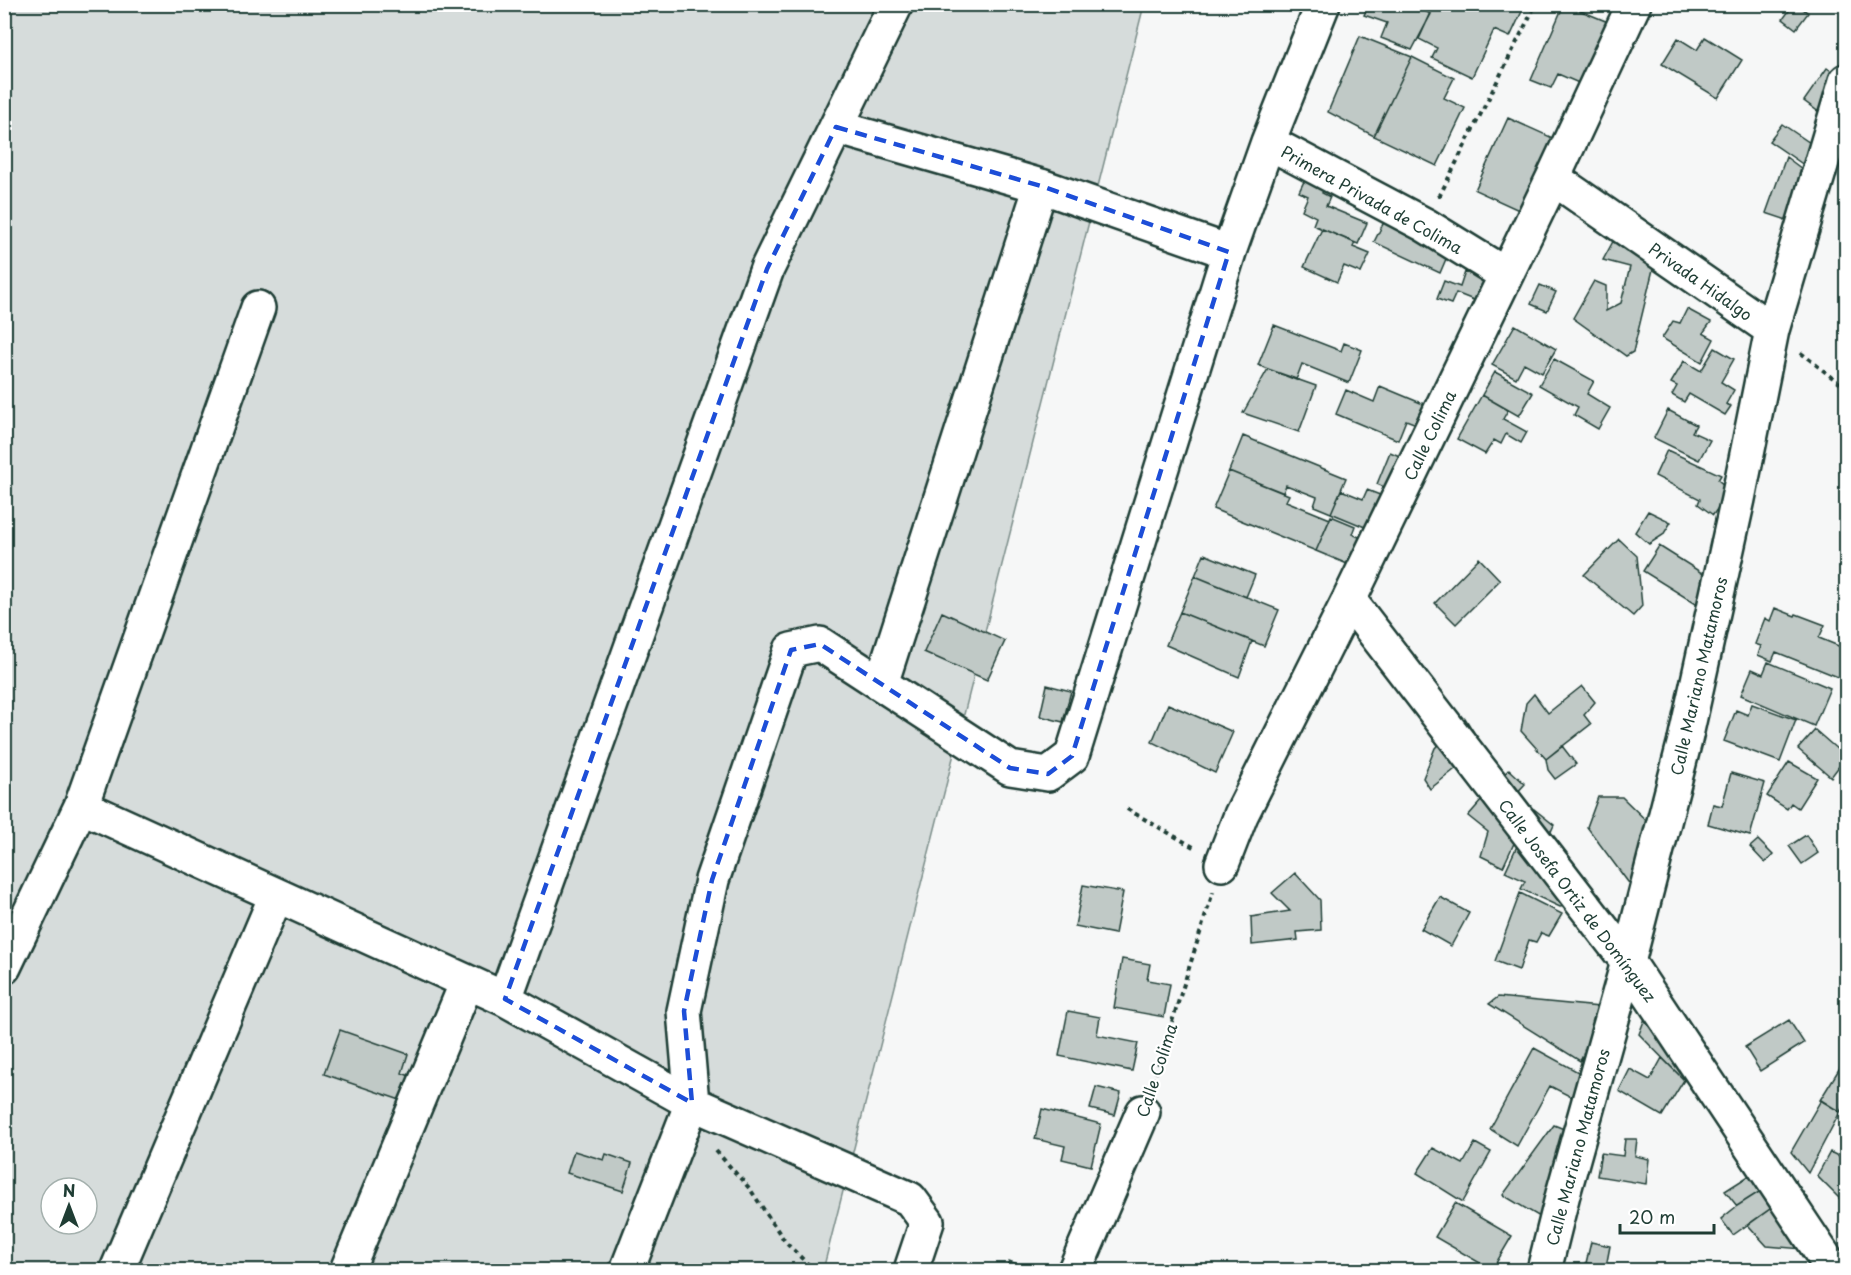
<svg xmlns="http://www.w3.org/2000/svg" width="1851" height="1275" font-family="'Playpen Sans',sans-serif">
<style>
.green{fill:#d6dcdb;stroke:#7a8c88;stroke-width:1.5;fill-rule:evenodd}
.building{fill:#c0c9c6;stroke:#1f3d34;stroke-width:1.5}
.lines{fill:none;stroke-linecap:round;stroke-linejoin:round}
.street-casing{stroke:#1f3d34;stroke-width:38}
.path{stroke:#1f3d34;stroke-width:4;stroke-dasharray:4.5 4.5;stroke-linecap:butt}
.street{stroke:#fff;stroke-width:33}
.marked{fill:none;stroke:#1d4ed8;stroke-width:4.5;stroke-dasharray:12 8;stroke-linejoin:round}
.labels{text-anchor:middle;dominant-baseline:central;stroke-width:4.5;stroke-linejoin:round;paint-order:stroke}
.street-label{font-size:16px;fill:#1f3d34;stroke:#fff}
</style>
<rect width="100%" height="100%" fill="#f6f7f7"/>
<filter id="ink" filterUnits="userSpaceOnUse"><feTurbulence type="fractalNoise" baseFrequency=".0167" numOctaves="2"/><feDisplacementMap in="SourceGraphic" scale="12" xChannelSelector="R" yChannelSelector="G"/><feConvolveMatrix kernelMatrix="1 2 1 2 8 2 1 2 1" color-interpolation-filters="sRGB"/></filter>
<g filter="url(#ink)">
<path class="green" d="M5,5h1139l-321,1265h-818zM51,1188h36v36h-36z"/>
<path class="building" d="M1369,4h15l11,4 2,-4h12l22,10 -19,36 -31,-12 6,-15 -23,-8z
M1435,4h84l5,3 -14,30 -16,-7 -22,47 -40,-19 5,-10 -18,-9z
M1564,4l44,18 -27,62 -23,-10 -7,14 -20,-8z
M1794,4h3l11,9 -12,16 -13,-10z
M1360,36l52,21 -38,79 -46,-24z
M1705,37l37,23 -24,38 -56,-34 16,-26 19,12z
M1412,57l42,21 -10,20 21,10 -28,58 -63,-30z
M1827,68l19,13 -7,46 -35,-26z
M1508,118l47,21 -34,72 -46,-21z
M1782,124l34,23 -12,18 -35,-24z
M1786,157l20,15 -16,49 -24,-8z
M1307,175l19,8 -4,10 8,4 -4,9 41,17 -9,21 -45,-19 3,-8 -14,-7 6,-14 -9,-4z
M1384,222l65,30 -9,21 -66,-31z
M1322,229l33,14 -2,4 17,7 -9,19 -17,-7 -7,16 -33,-15z
M1617,234l38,27 -22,91 -7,4 -53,-38 21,-37 12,5v25l15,-8 9,-36 -27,-7z
M1465,272l24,10 -8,21 -25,-10 -5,11 -14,-5 7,-18 16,6z
M1540,285l16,7 -9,19 -16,-7z
M1687,309l24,13 -8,11 11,6 -12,23 -40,-24 11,-17 7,2z
M1274,325l67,26 3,-8 18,7 -13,33 -47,-19 -6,16 -38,-15z
M1515,325l41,24 -14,24 -18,-10 -8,15 -24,-13z
M1715,348l19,11 -13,23 13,8 -8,14 5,2 -6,9 -36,-21 -5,8 -12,-7 5,-9 -6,-3 13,-22 17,10z
M1554,359l40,22 -7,13 23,14 -12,21 -24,-14 4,-8 -39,-22z
M1268,369l48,17 -17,46 -56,-19z
M1495,372l38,21 -14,23 -37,-21z
M1380,386l60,25 -21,14 -13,-5 -8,20 -62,-26 10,-24 28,12z
M1482,395l26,15 -5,9 24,13 -6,11 -15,-9 -5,10 -7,-4 -9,14 -28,-15z
M1668,410l28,15 -4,7 18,8 -11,20 -45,-22z
M1243,436l103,42 -15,35 -17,-7 3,-9 -31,-12 -3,8 -54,-22z
M1667,450l54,25 -3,5 12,10 -17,25 -15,-11 2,-5 -45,-23z
M1390,452l31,13 -13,32 -31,-13z
M1229,471l60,24 -3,6 44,18 -14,32 -103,-42z
M1341,490l22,9 4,-9 36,14 -14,33 -58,-24z
M1648,511l23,11 -8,13 -14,9 -14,-12z
M1331,516l24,10 -3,8 28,12 -11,27 -53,-22z
M1619,539l18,17 5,50 -9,10 -49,-41z
M1659,546l54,34 -17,24 -53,-33z
M1204,554l51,21 -9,22 -51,-21z
M1479,558l21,22 -44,44 -21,-21z
M1195,576l84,34 -15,36 -84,-34z
M1775,608l20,8 1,-2 29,11 -6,13 27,11v23l-3,7 -67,-27 -4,9 -14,-6 3,-9 -6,-2 10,-26 5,3z
M942,612l63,29 -18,39 -63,-28z
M1180,612l72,29 -13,36 -73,-32z
M1768,662l62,26 -16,38 -73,-31 11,-26 11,5z
M1047,685l24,6 -8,31 -23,-6z
M1582,686l13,16 -11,13 7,9 -45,35 -25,-28 5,-28 8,-9 14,19z
M1168,704l65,28 -18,41 -63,-31z
M1752,704l44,16 -16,42 -56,-21 12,-31 12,5z
M1465,718l18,29 -53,42 -7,-11 12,-30z
M1815,730l31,27 -15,20 -33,-28z
M1562,746l14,18 -21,15 -7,-9 -2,-11z
M1789,762l28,16 -19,30 -7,-5 -4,6 -20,-13z
M1509,769l16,15 -12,13 9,29 -19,41 -22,-11 7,-24 -20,-16z
M1731,773l34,10 -15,53 -42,-12 5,-20 9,2z
M1598,797h24l41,40 -15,50 -20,-5 -41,-55z
M1534,809l20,16 -10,22 17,14 7,-6 27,36 -23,14 -12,2 -39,-18 4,-8 -20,-9z
M1806,835l12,18 -16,11 -13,-18z
M1758,840l15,15 -8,8 -15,-16z
M1295,873l25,27 1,30 -24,2 1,8 -46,5 -1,-28 39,-6 -18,-18z
M1083,885l40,7 -8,42 -40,-8z
M1520,893l42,21 -13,22 -8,-3 -5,9 -7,-2 -10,30 -24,-9z
M1440,897l29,16 -18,33 -30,-17z
M1122,959l28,5 -3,16 23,4 -6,33 -50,-9z
M1655,992l39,49 -10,39 -45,-46z
M1498,997l101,10 -8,35 -11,19 -91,-57z
M1068,1011l32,6 -3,18 41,8 -6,28 -73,-15z
M1789,1020l15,23 -44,28 -15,-24z
M340,1030l68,24 -6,19 18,7 -8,24 -88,-30z
M1534,1048l59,32 -8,24 -35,-18 -33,60 -27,-17z
M1662,1058l22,22 -22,36 -43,-25 11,-22 20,11z
M1846,1058v44l-6,10 -20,-12z
M1096,1087l25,6 -6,22 -25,-6z
M1821,1100l19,12 -32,61 -17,-21z
M1042,1109l59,15 -10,42 -29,-7 3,-13 -30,-7z
M1554,1125l25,10 -22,92 -54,-32z
M1625,1139h12l-2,17 14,3 -3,25 -49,-8 4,-23 22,3z
M1475,1143l16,9 -28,50 -46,-29 16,-25 30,16z
M574,1151l30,9 2,-6 26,9 -9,28 -56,-18z
M1830,1152l16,8v45l-29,-29z
M1769,1163l12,15 -44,28 -12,-15z
M1781,1178l10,16 -58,41 -12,-16 16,-13z
M1791,1194l23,56 -47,-4 -19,-21z
M1455,1203l57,33 -20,34 -57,-33z
M1591,1242l19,4 -4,21 -20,-4z
M1009,1261l24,9h-28z"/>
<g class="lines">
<defs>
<path id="street" d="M836,127l205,59 188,66
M1268,142l157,83 81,50
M1553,178l219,152
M1349,600l279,362 205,308
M881,684l160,-498
M81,806l424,193 187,104 218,96 17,23 -16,48
M1222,864l19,-49 108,-215 204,-422 81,-174
M4,967l77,-161 177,-498
M505,999l262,-730 129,-265
M117,1270l159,-374
M347,1270l120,-288
M627,1270l65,-167 -8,-92 28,-131 79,-230 29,-6 190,124 38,6 24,-18 157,-504 39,-110 55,-138
M1075,1270l68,-158
M1544,1270l19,-76 65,-232 57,-222 53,-241 34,-169 74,-249"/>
</defs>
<use href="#street" class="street-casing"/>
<path class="path" d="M1439,197l97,-193
M1801,353l45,35
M1127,809l68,39
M1153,1082l60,-190
M716,1151l34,38 36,54 28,27"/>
<use href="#street" class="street"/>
</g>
</g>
<path class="marked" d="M836,127l205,59 188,66 -157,504 -24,18 -38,-6 -190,-124 -29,6 -79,230 -28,131 8,92 -187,-104 262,-730z"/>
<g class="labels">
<g class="street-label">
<text transform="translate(1372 199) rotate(29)">Primera Privada de Colima</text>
<text transform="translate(1701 281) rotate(35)">Privada Hidalgo</text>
<text transform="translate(1429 435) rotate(-64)">Calle Colima</text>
<text transform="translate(1698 676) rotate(-77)">Calle Mariano Matamoros</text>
<text transform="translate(1578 900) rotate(53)">Calle Josefa Ortiz de Domínguez</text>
<text transform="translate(1156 1070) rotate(-72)">Calle Colima</text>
<text transform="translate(1577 1147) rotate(-75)">Calle Mariano Matamoros</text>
</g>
</g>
<rect width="1851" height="1275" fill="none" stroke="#fff" stroke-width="24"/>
<rect x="12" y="12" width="1827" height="1251" fill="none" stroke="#1f3d34" stroke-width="2" filter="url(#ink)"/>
<g transform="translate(69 1206)"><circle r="28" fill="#ffffff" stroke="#a5b1ae" stroke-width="1.5"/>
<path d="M0-4.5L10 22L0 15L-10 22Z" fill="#1f3d34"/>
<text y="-9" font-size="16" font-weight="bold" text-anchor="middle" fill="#1f3d34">N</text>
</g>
<path d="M1620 1224v9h94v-9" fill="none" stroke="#1f3d34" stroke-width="3"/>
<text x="1629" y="1224" font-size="18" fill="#1f3d34" stroke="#ffffff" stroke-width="4.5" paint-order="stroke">20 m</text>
</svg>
